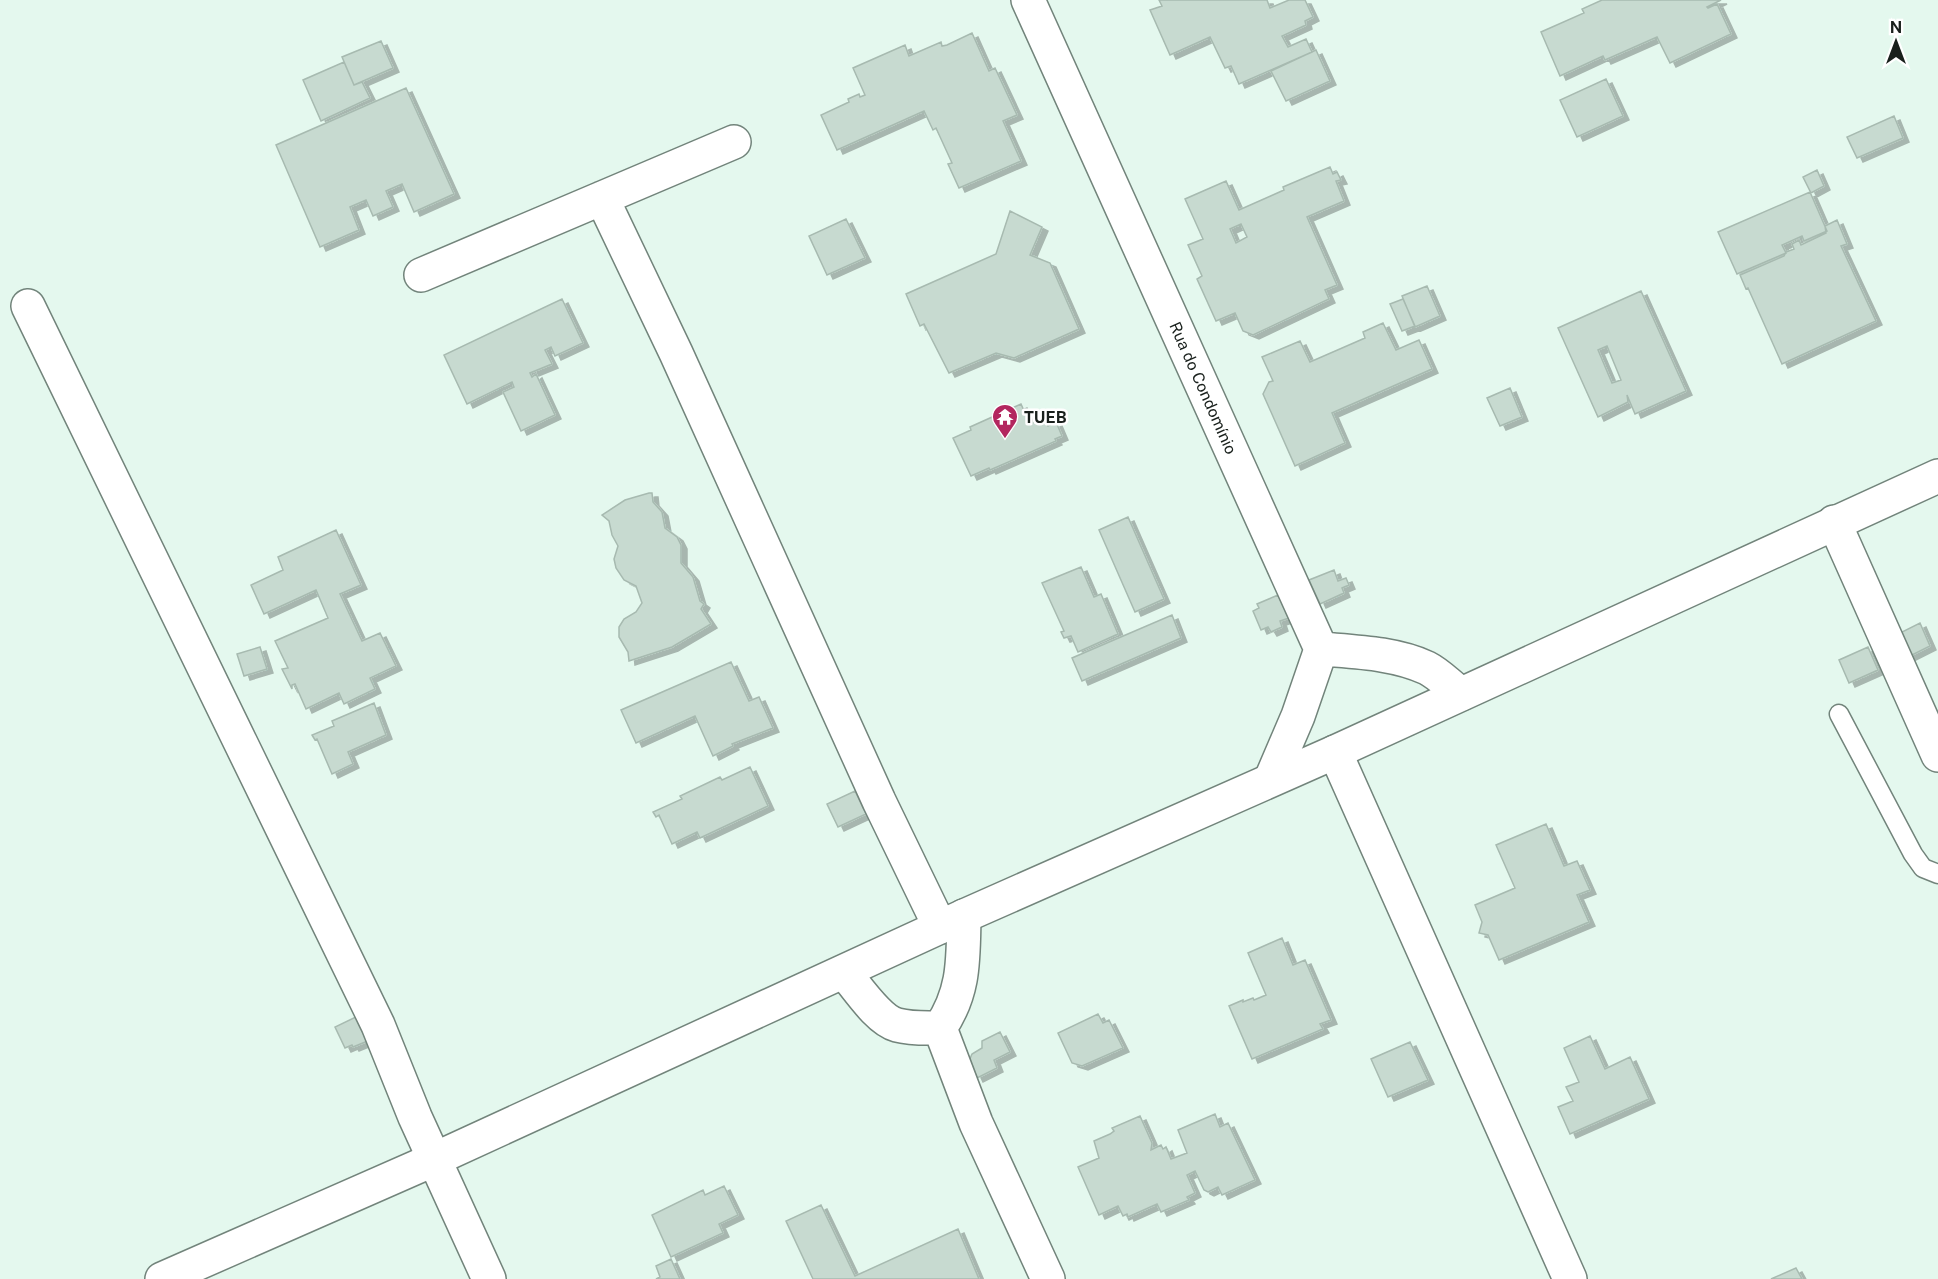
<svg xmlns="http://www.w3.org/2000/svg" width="1938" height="1279" font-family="'Public Sans',sans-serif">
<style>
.building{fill:#c7dad0;stroke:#a7bab0;stroke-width:1.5;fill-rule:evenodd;filter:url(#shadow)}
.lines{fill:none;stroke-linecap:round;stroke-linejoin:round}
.service-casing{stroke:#72847b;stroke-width:21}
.minor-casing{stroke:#72847b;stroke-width:36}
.tertiary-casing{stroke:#72847b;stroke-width:36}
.service{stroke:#fff;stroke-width:18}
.minor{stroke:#fff;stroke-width:33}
.tertiary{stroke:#fff;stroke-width:33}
.labels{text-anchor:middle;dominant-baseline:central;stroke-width:5;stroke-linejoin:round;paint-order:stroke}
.street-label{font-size:16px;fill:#19201c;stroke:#fff}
.poi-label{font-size:16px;font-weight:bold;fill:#19201c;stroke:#fff;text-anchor:start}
</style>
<defs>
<filter id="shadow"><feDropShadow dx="6" dy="4" stdDeviation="0" flood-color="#0004"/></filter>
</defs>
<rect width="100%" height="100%" fill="#e4f8ee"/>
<path class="building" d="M1159,0h108l3,8 19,-8h16l8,17 -8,4 1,4 -24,11 6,11 18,-8 6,13 -73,32 -8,-18 -6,2 -15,-31 -40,18 -20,-45 12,-4z
M1602,0h119l-14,7 1,1 9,-4 14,30 -61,29 -13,-26 -52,23 -2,-4 -43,20 -19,-44 43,-19 -2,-4z
M972,33l17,38 6,-3 22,47 -14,6 18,40 -62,27 -11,-24 4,-1 -16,-35 -3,2 -9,-19 -87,39 -16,-35 28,-13 -1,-3 11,-5 1,3 5,-2 -12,-27 52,-23 4,11 32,-14 1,4 5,-1z
M381,41l12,27 -39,17 -12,-28z
M1316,50l14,31 -44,20 -15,-30z
M344,62l10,23 8,-3 8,16 -49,23 -18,-41z
M1606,79l17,37 -46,21 -17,-37z
M406,88l48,106 -40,18 -12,-28 -16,7 7,16 -20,9 -7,-16 -16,7 9,23 -39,17 -44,-102z
M1894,116l9,22 -46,20 -10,-21z
M1330,167l3,7 4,-2 4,8 -5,1 8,20 -37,16 30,68 -12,5 4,9 -76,36 -10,-4 -8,-18 -19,8 -19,-42 5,-3 -14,-31 15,-6 -18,-40 41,-18 13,29 45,-20 -1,-3zM1241,224l6,13 -11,6 -6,-14z
M1817,170l7,16 -13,7 -8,-16z
M1810,192l17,39 -23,10 -2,-5 -20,9 4,8 -49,21 -19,-42z
M1010,211l32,16 -12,28 20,8 29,66 -65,29 -18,-5 -47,20 -25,-49 -4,2 -14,-32 90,-40z
M846,219l19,39 -38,17 -18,-39z
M1837,220l10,24 -6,2 35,75 -94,43 -34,-76 -2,1 -6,-14 44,-19 2,-4 8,-3 -2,-5 7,-4 2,5 25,-12 -1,-7z
M1427,286l13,30 -25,11 -13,-31z
M1641,291l45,100 -51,23 -8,-19 1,7 -30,15 -40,-89zM1607,346l14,34 -9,3 -14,-33z
M562,299l21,44 -28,13 -4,-9 -6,3 7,14 -22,9 2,4 4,-3 19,41 -34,16 -18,-39 11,-5 -2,-5 -45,22 -23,-49z
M1403,299l12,27 -13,5 -12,-27z
M1383,323l13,27 23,-10 13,29 -100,44 13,30 -50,23 -32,-72 6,-12 4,-1 -11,-24 38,-16 10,21 55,-24 -2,-6z
M1510,388l12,29 -22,9 -13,-28z
M1021,404l9,20 15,-7 3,9 8,-4 6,14 -7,3 1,2 -66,29 -1,-2 -18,8 -18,-38 18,-8 -1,-3z
M649,493h3l1,9 9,10 3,16 12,9 4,8v18l12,14 7,24 4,3 -3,5 10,15 -39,23 -43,14 -1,-9 -9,-15v-10l5,-8 12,-7 6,-9 -6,-17 -12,-6 -8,-12 -2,-9 4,-13 -6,-11 -3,-14 -7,-6 23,-15z
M1128,517l36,82 -29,13 -36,-82z
M336,530l25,55 -21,9 22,47 18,-8 16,33 -26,12 5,11 -31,15 -5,-11 -33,16 -11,-25 -3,1v4l-10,-20 6,-1 -13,-27 53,-23 -12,-28 -52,24 -13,-29 32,-15 -5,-13z
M1081,567l13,30 7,-3 17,40 -40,18 -7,-16 -7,2 -3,-6 3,-1 -22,-48z
M1334,570l4,11 8,-3 3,7 -7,3 2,5 -24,11 -11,-24z
M1278,595l11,23 -9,3 2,6 -11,5 -3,-5 -7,3 -8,-19 6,-3 -2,-4z
M1172,615l9,23 -99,43 -10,-23z
M1920,623l10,23 -22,11 -10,-23z
M260,647l7,22 -23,7 -7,-22z
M1868,647l10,23 -29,13 -10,-23z
M731,662l18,39 10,-4 14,31 -41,16 1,2 -20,10 -18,-40 -59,27 -15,-33z
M374,703l12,32 -38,17 5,12 -21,10 -15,-35 -2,1 -3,-5 22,-9 -2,-5z
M750,767l18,39 -68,32 -3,-6 -25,12 -13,-29 -3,2 -3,-5 29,-13 -2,-3 40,-19 2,3z
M855,791l11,23 -28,13 -11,-23z
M1546,824l18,42 13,-5 13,29 -13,5 12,27 -90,38 -11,-25 -9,-2 3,-11 -7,-17 40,-17 -19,-43z
M1282,938l11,27 12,-5 26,60 -11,4 3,5 -71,30 -23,-53 14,-6v2l10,-4 1,2 12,-5 -18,-42z
M364,1013l11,25 -22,9 -1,-2 -7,3 -10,-21z
M1098,1014l5,9 6,-3 14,28 -41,18 -10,-3 -14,-30z
M1000,1032l10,20 -16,8 3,8 -20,10 -8,-17 3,-7 10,-6v-7z
M1590,1036l15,33 25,-12 19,42 -79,35 -12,-27 15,-6 -7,-14 13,-5 -15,-34z
M1410,1042l18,38 -40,17 -17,-38z
M1215,1114l5,13 8,-4 27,57 -33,15 -4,-8 -10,5 -4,-2 -9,-19 -8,4 8,18 -8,4 2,3 -28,12 -4,-8 -29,13 -1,-3 -4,2 -5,-10 -19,9 -21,-48 21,-9 -5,-17 16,-7 4,-3 -2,-3 28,-12 12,27 -1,7 10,-5 2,4 3,-2 5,12 16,-6 -9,-23z
M724,1186l14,29 -19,9 4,9 -52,24 -19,-42 51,-25 2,5z
M821,1205l34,71 103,-47 21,50h-166l-27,-58z
M671,1259l9,20h-24l4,-2 -4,-11z
M1796,1268l6,11h-31z"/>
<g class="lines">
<defs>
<path id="service" d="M1839,714l74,140 10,14 15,6"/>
<path id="minor" d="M1028,0l293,649 -23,67 -27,63
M602,198l74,155 203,448 61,126
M421,275l313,-133
M28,306l350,719 37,92 74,162
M1834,522l104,233
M1321,649c35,3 74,4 106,19 12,6 23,18 34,26
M1335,752l235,527
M844,972c13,15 34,48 53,53 15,4 29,3 43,3
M940,1028l36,95 72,156
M940,1028c25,-37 23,-69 24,-112"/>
<path id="tertiary" d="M162,1279l273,-120 529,-243 371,-164 603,-276"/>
</defs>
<use href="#service" class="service-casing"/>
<use href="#minor" class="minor-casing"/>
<use href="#tertiary" class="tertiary-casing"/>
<use href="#service" class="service"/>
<use href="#minor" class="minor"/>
<use href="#tertiary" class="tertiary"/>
</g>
<defs>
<symbol id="temple-pin" viewBox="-11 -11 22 30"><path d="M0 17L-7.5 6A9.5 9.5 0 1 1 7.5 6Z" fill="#b3265f" stroke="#fff"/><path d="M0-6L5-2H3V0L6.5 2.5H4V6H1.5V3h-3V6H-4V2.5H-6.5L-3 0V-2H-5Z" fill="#fff"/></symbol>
</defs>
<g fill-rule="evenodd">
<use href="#temple-pin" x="990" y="402" width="30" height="40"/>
</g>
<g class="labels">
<g class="street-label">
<text transform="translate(1203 388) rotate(66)">Rua do Condomínio</text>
</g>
<g class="poi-label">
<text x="1024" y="417">TUEB</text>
</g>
</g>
<g transform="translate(1896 42)" stroke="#ffffff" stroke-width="4.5" paint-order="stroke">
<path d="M0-4.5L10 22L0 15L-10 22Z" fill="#19201c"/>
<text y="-9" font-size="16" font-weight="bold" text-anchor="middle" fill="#19201c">N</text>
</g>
</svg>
